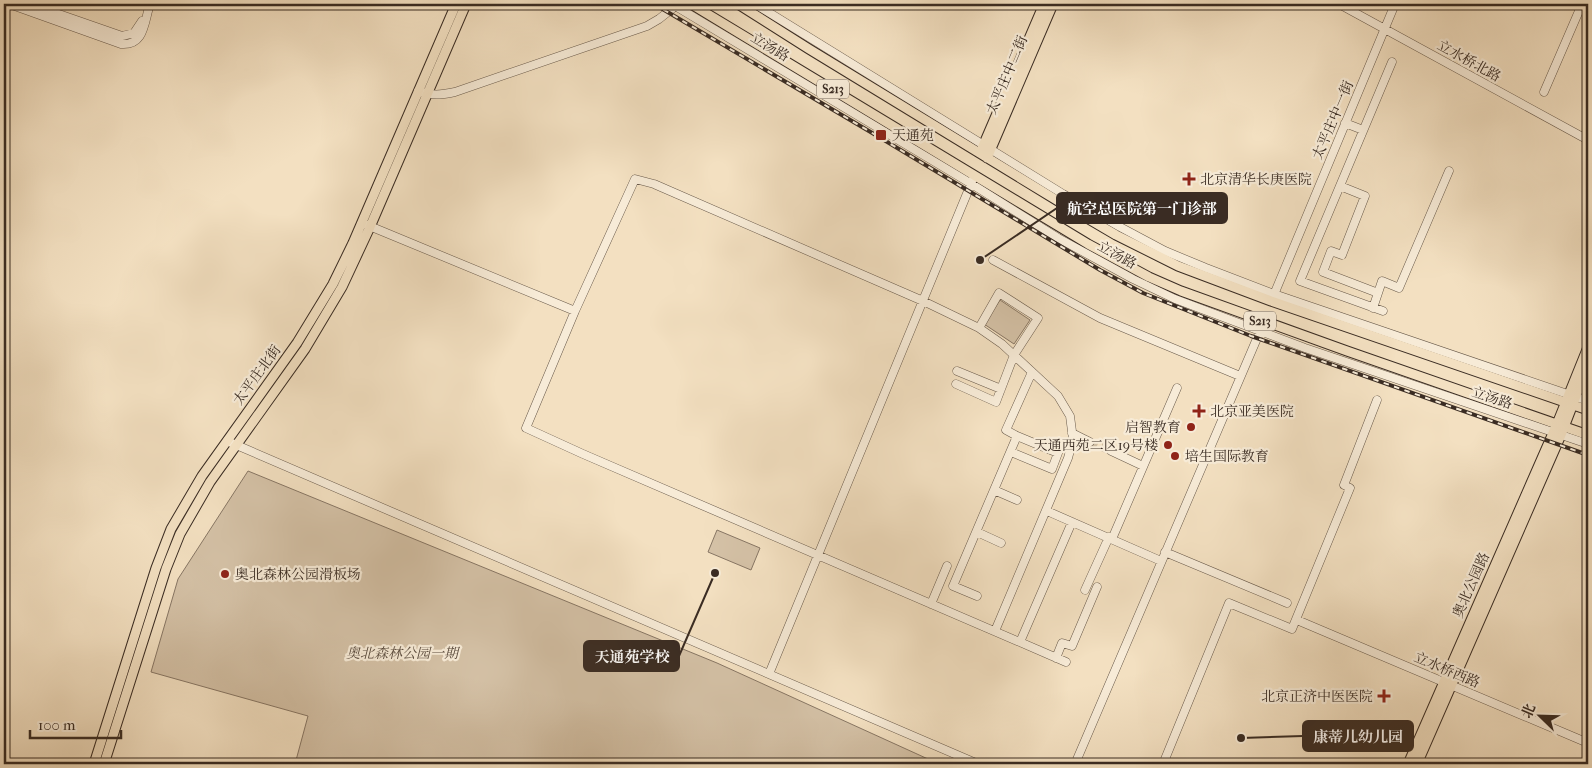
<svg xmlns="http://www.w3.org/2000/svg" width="1592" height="768" font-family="'IM FELL French Canon','Noto Serif SC',serif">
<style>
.green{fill:#d4c1a6;stroke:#877664}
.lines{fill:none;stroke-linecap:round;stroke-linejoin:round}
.minor-tunnel{stroke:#cebca1;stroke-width:8;stroke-dasharray:8 4;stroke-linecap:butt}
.minor-casing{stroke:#68594a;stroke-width:9}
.major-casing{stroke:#3a2c23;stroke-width:11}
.minor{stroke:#f7ebd7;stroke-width:8}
.major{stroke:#f3e0c1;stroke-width:9}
.rail-casing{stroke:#3a2c23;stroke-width:4}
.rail{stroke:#f7ebd7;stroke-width:2;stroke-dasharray:5.5;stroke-linecap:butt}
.poi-dot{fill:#8f2418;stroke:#f7ebd7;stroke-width:2}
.labels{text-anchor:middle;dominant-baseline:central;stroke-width:4.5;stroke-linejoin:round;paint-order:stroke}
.shield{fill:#f7ebd7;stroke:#736559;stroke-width:1}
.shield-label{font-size:12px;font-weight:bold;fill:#3a2c23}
.street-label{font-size:14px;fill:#3a2c23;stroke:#f7ebd7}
.poi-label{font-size:14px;fill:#3a2c23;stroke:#f7ebd7;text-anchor:start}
.park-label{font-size:14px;font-style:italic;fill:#594a3d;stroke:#f7ebd7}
.leader{fill:none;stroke:#3a2c23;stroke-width:2}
.callout-dot{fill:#3a2c23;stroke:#f7ebd7;stroke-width:2}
.callout{fill:#3a2c23;stroke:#3a2c23;stroke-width:2}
.callout-label{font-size:15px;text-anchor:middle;font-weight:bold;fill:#fff}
</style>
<rect width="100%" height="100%" fill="#f3e0c1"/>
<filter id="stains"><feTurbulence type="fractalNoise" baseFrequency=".004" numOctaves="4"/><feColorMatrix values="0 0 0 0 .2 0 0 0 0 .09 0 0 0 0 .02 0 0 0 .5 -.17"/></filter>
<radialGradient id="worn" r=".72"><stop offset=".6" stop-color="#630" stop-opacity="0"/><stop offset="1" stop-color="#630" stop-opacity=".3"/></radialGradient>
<path class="green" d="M1000,300l30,20 -16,24 -30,-20z
M248,471l469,192 222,101h-644l13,-48 -157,-44 27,-93z
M717,530l43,18 -9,22 -43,-18z"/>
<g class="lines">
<path class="minor-tunnel" d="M1090,442l21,9"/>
<defs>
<path id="minor" d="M9,4l112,40c24,2 23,-22 29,-40
M30,4l92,32 12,-3 8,-12
M672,4l298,179 88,55 75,41 42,20 130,49 283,96
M755,4l308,190 57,33 45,24 41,17 68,26 314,107
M1339,4l249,136
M418,91c13,5 23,4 37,1l192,-66 12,-7 19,-15
M1544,92l38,-88
M1345,123l18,7
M1340,186l25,10 -23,59 -11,-4 -8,21 55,21 -5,15
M367,225l208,86
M993,260l107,58 140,58
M1378,293l4,-12 17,7 50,-117
M1273,297l122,-293
M1383,311l-83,-30 92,-219
M957,371l44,18
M956,384l40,18 18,-47 24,-37 -39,-25 -20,35
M1072,433l18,9
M227,441l751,323
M1111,451l32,15
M1011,452l41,17 6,-16 -41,-17
M994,490l23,10
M1047,511l114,50
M977,532l24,11
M1112,539l65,-151
M1165,552l122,51
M1085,590l24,-53
M977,596l-24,-10 64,-150 -11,-6 26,-58
M931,604l16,-38
M1297,620l291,123
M995,631l73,-173 5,-19 -3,-23 -12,-20 -56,-52 -23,-16 -56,-27 -269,-117 -19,-5 -60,132 -49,117 57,26 483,208
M1020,642l52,-120
M1056,658l6,-15 10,3 25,-59
M769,674l204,-495
M1075,764l189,-442
M1163,764l66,-161 63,26 58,-141 -6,-3 33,-85"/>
<path id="major" d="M691,4l397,240 61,33 32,14 166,60 241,84
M738,4l71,45 249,152 58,34 62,31 93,35 317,109
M980,153l64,-149
M987,158l66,-154
M94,764l62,-196 15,-39 31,-53 95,-133 36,-59 20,-41 103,-239
M104,764l62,-195 14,-35 30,-52 95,-133 37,-62 28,-60 96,-223
M1408,764l149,-340 31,-77
M1417,764l144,-329 27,-70"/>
</defs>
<use href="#minor" class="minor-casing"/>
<use href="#major" class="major-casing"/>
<use href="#minor" class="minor"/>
<use href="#major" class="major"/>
<defs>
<path id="rail" d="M654,4l225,133 221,133 43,23 108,43 337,119"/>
</defs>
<use href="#rail" class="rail-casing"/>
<use href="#rail" class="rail"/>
</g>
<g class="poi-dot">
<rect x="875" y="129" width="12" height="12" rx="2.5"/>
<path d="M1186.5 171.5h5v5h5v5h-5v5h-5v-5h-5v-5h5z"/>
<path d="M1196.5 403.5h5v5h5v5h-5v5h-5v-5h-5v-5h5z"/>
<circle cx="1191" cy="427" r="5"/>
<circle cx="1168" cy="445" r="5"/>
<circle cx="1175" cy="456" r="5"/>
<circle cx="225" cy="574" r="5"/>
<path d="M1381.5 688.5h5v5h5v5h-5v5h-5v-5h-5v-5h5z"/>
</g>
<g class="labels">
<g class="shield">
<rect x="817" y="79.5" width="32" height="19" rx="4"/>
<rect x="1244" y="311.5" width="32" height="19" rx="4"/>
</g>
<g class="shield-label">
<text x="833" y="89">S213</text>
<text x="1260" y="321">S213</text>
</g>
<g class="street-label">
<text transform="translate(770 47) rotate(31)">立汤路</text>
<text transform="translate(1469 61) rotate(29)">立水桥北路</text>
<text transform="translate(1007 75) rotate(-67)">太平庄中二街</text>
<text transform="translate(1333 120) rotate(-67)">太平庄中一街</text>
<text transform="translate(1117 255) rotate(29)">立汤路</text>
<text transform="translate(257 375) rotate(-54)">太平庄北街</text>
<text transform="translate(1492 398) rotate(18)">立汤路</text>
<text transform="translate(1471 585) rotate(-66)">奥北公园路</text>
<text transform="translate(1447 670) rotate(23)">立水桥西路</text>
</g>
<g class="poi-label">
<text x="892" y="135">天通苑</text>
<text x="1200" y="179">北京清华长庚医院</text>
<text x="1210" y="411">北京亚美医院</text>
<text x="1181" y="427" text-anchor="end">启智教育</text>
<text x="1158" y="445" text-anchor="end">天通西苑二区19号楼</text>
<text x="1185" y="456">培生国际教育</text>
<text x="235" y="574">奥北森林公园滑板场</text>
<text x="1373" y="696" text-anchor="end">北京正济中医医院</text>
</g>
<g class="park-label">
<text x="402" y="653">奥北森林公园一期</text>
</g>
</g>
<path class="leader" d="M980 260L1057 208M715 573L679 656M1241 738L1303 736"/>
<g class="callout-dot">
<circle cx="980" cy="260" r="5"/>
<circle cx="715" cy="573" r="5"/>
<circle cx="1241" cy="738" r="5"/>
</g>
<g class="callout">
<rect x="1057" y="193" width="170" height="30" rx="5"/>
<rect x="584" y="641" width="95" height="30" rx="5"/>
<rect x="1303" y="721" width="110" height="30" rx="5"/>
</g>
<g class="callout-label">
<text x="1142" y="214">航空总医院第一门诊部</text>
<text x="632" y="662">天通苑学校</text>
<text x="1358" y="742">康蒂儿幼儿园</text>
</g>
<rect width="1592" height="768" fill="none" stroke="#f3e0c1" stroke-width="20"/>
<rect x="5" y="5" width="1582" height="758" fill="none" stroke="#3a2c23" stroke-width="2.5"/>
<rect x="10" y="10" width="1572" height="748" fill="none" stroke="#3a2c23"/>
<g transform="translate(1540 716) rotate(293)" stroke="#f7ebd7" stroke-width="4" paint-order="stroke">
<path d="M0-4L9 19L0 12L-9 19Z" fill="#3a2c23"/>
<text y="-8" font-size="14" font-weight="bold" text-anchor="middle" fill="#3a2c23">北</text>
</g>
<path d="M30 730v8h91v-8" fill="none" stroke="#3a2c23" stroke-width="2.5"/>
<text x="38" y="730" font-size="15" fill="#3a2c23" stroke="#f7ebd7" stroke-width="4" paint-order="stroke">100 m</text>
<rect width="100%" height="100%" filter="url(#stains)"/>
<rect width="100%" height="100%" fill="url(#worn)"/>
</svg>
